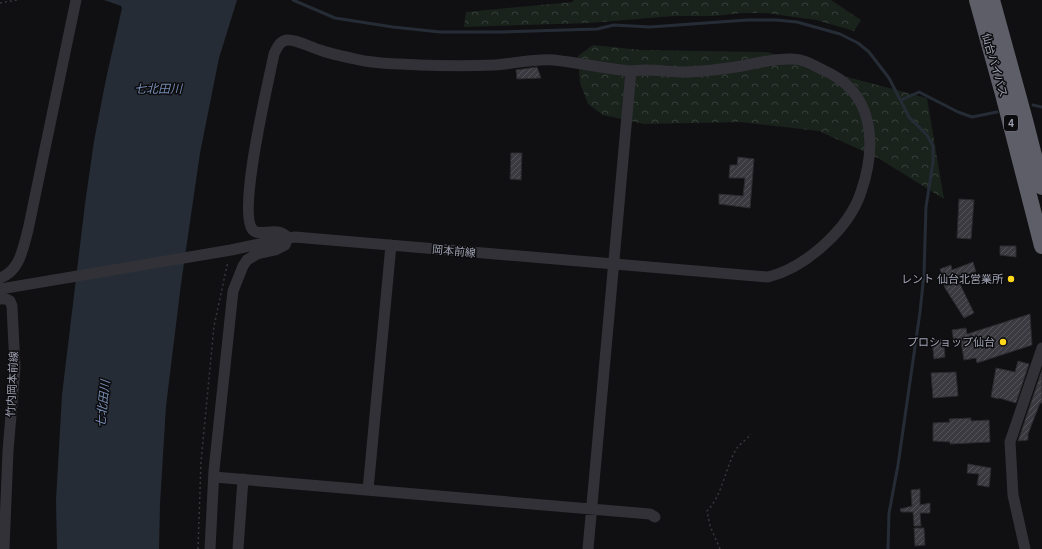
<svg xmlns="http://www.w3.org/2000/svg" width="1042" height="549" font-family="Helvetica,'Noto Sans JP',sans-serif">
<style>
.forest{fill:url(#forest-crowns)}
.water{fill:#262c36}
.lines{fill:none;stroke-linecap:round;stroke-linejoin:round}
.stream{stroke:#262c36;stroke-width:3}
.building{fill:url(#building-hatch);stroke:#2b2a2e}
.path{stroke:#37383e;stroke-width:1.5;stroke-dasharray:2 3;stroke-linecap:butt}
.minor{stroke:#313137;stroke-width:11}
.highway{stroke:#5d5e68;stroke-width:16}
.poi-dot{fill:#ffd81b;stroke:#0c0b0d;stroke-width:1.5}
.labels{text-anchor:middle;dominant-baseline:central;stroke-width:3;stroke-linejoin:round;paint-order:stroke}
.shield{fill:#0c0b0d;stroke:#747582;stroke-width:1}
.shield-label{font-size:10px;font-weight:bold;fill:#a0a3b4}
.street-label{font-size:11px;fill:#a0a3b4;stroke:#0c0b0d}
.poi-label{font-size:11px;fill:#a0a3b4;stroke:#0c0b0d;text-anchor:end}
.water-label{font-size:12px;font-style:italic;fill:#748bb2;stroke:#0c0b0d}
</style>
<defs>
<pattern id="forest-crowns" width="20" height="18" patternUnits="userSpaceOnUse"><rect width="20" height="18" fill="#1a221c"/><path d="M2 6a3 3 0 1 1 6 0M12 15a3 3 0 1 1 6 0" fill="none" stroke="#383f3b"/></pattern>
<pattern id="building-hatch" width="6" height="6" patternUnits="userSpaceOnUse"><rect width="6" height="6" fill="#3a3a40"/><path d="M-1 1l2-2M0 6l6-6M5 7l2-2" fill="none" stroke="#535359"/></pattern>
</defs>
<rect width="100%" height="100%" fill="#101012"/>
<path class="forest" d="M574,0h257l30,20 -7,11 -38,-11 -50,-7h-24l-28,3h-40l-84,7 -126,4 2,-15 106,-10z
M593,45l48,5 126,2 51,14 14,7 95,25 17,101 -66,-41 -59,-27 -79,-9 -96,2 -41,-9 -15,-11 -8,-21 -2,-27z"/>
<path class="water" d="M104,0h133l-18,58 -19,95 -19,131 -15,122 -6,98 -1,45h-102l-1,-49 6,-105 23,-191 9,-63 12,-62 16,-71 -1,-2z"/>
<g class="lines">
<path class="stream" d="M293,0l42,18 58,9 47,5h62l95,-3 17,-4 36,2 97,-7h29l21,2 43,12 18,9 11,9 20,26 20,39 18,18 6,11v16l-7,45 -2,67 -4,38 -22,153 -9,48 -1,36
M901,100l18,-8 39,20 14,5 25,-5
M1033,105l9,2"/>
</g>
<path class="building" d="M537,67l4,11 -24,1 -1,-9z
M511,153h11l-1,27 -11,-1z
M738,157l16,2 -4,49 -31,-4v-10l24,2 2,-18h-16l1,-13h7z
M959,199l15,1 -3,39 -14,-1z
M1000,246h16v11l-16,-2z
M973,262l3,10 -19,6 17,35 -10,5 -19,-30 -5,-19 11,-4 1,5z
M1030,314l2,31 -55,18 -1,-5 -12,2 -3,-18 -7,1 -2,-13 14,-2 1,6z
M944,339l1,18 -11,2 -2,-19z
M1018,361l11,3 -13,39 -17,-5v1l-8,-2 5,-29 19,4z
M1042,370v33h-2l-12,31v6l-10,1z
M956,372l2,24 -25,2 -2,-25z
M971,418v3l18,-1 1,22 -40,2v-2l-17,-1v-18l17,-1 -1,-3z
M968,464l23,4 -2,19 -12,-2 2,-11 -12,-1z
M920,489v16l10,-2v10h-10l1,13h-7l-1,-14h-12l-1,-3 12,-3 -1,-16z
M914,528h10l1,17 -10,1z"/>
<g class="lines">
<path class="path" d="M0,3l17,-3
M198,549l3,-87 13,-136 14,-65
M720,549l-10,-23 -3,-15c16,-16 18,-44 30,-63 4,-5 10,-9 14,-14"/>
<path class="minor" d="M0,278c20,-7 23,-30 28,-48l48,-230
M0,289l231,-39 57,-12 7,-1 473,40c37,-9 81,-48 93,-85 16,-47 14,-100 -38,-122 -10,-5 -19,-11 -31,-11 -17,-1 -34,4 -50,7 -19,3 -40,6 -59,6 -12,0 -25,-2 -38,-2 -5,0 -11,1 -16,1 -26,-3 -50,-8 -75,-11 -20,-2 -40,4 -59,5 -25,1 -50,1 -76,0 -18,-1 -37,-1 -54,-4 -15,-3 -31,-6 -45,-11 -10,-3 -22,-10 -32,-10 -8,0 -11,8 -14,14 -6,30 -36,154 -22,175 7,10 25,-5 36,9l-3,7 -10,5 -18,4 -10,6 -4,6 -10,25 -19,179 -4,79
M0,299h6l4,2 2,5 3,61 -7,84 -4,98
M214,477l436,37 5,3
M368,490l23,-245
M238,549l5,-70
M588,549l43,-478
M1025,549l-12,-54 -3,-53 32,-94"/>
<path class="highway" d="M977,0l26,94 39,152
M992,0l33,120 17,67"/>
</g>
<g class="poi-dot">
<circle cx="1011" cy="279" r="4"/>
<circle cx="1003" cy="342" r="4"/>
</g>
<g class="labels">
<rect class="shield" x="1004" y="115" width="14" height="16" rx="3"/>
<g class="shield-label">
<text x="1011" y="123">4</text>
</g>
<g class="street-label">
<text transform="translate(995 65) rotate(74)">仙台バイパス</text>
<text transform="translate(454 251) rotate(5)">岡本前線</text>
<text transform="translate(12 384) rotate(-87)">竹内岡本前線</text>
</g>
<g class="poi-label">
<text x="1003" y="279">レント 仙台北営業所</text>
<text x="995" y="342">プロショップ仙台</text>
</g>
<g class="water-label">
<text x="158" y="89">七北田川</text>
<text transform="translate(103 404) rotate(-84)">七北田川</text>
</g>
</g>
</svg>
